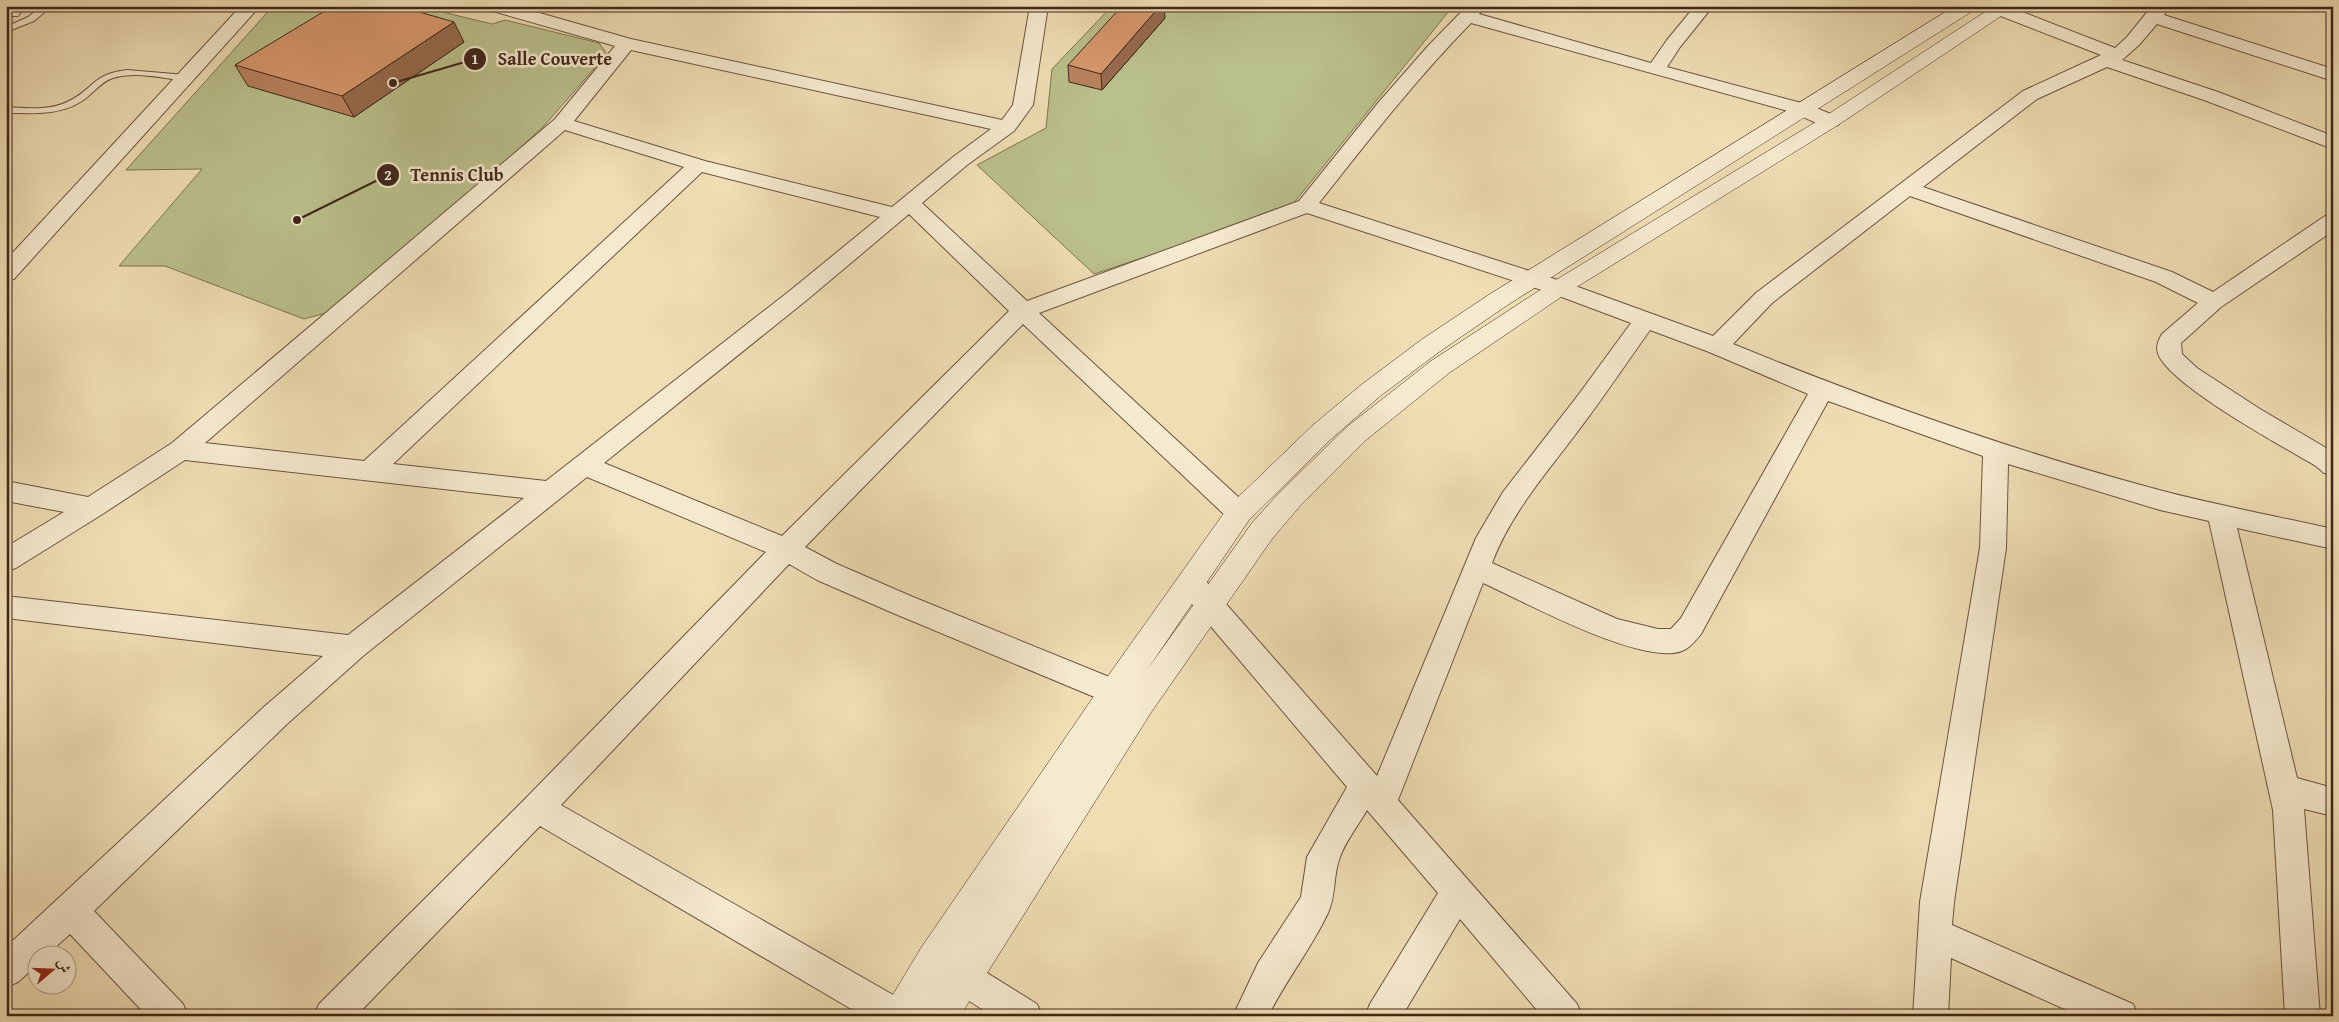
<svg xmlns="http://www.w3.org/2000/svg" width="2339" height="1022" font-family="'Gentium Book Plus',Amiri,serif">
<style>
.green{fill:#bac08c;stroke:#7c7353}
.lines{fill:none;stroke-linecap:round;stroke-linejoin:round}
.lane-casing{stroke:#6b5440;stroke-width:2}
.street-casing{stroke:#6b5440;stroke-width:2}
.secondary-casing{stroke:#3f261a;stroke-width:1}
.lane{fill:#f5e9ce;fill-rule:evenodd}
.street{fill:#f5e9ce;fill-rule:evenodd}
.secondary{fill:#f5e9ce;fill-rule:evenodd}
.wall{fill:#b8825d;stroke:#3f261a}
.shaded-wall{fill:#966a4c;stroke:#3f261a}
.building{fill:#d6976c;stroke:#3f261a}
.leader{fill:none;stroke:#3f261a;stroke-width:2}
.callout-dot{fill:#3f261a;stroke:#f5e9ce;stroke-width:2}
.mark-label{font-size:15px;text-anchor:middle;font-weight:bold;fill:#fff}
.callout-label{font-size:18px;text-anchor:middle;font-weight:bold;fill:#3f261a;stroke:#f5e9ce;stroke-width:5;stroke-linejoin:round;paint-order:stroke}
</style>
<rect width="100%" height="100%" fill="#efddb4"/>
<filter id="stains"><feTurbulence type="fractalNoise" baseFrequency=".004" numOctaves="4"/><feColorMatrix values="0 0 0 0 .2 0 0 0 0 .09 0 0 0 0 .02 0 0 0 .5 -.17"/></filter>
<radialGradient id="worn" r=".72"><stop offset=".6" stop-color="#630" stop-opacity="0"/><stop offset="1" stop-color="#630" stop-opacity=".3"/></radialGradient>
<path class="green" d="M273,6h145l74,18 13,-4 94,23 8,11 -64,73 -53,48 -164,138 -22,6 -139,-53h-46l83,-97 -76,1z
M1112,6h341l-164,203 -195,65 -117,-109 69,-37 6,-59z"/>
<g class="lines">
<defs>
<path id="lane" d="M42,6h10l-18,15 -28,11v-5l22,-10z
M127,70l59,5 4,3 -4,3c-23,-3 -51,-10 -73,-3 -13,4 -20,16 -31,23 -23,15 -50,12 -76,12v-6c20,1 43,4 61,-5 27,-12 24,-28 60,-32z"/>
<path id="street" d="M6,6l12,2 3,4 -3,4h-12z
M241,6h19l-246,273 -8,2v-21z
M486,6h29l116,33 371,81 11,-15 17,-99h18l-15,99 -19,26 -47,34 -45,38 105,98 272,-100 79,-98 50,-57 39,-40h19l-7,8 172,49 16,-23 28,-34h18l-33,41 -13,20 142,38 29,12 3,4 -3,4c-14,4 -30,-6 -43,-12l-324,-90c-55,56 -103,118 -152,180l248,80 146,53 43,-43 267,-202 78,-36 -116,-45 -3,-4h25l108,42 12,-11 25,-31h19l-7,9 169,54v12l-176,-57 -18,21 -17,15 96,32 115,44v13l-129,-49 -97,-33 -70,32 -114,88 249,85 41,20 112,-76 8,-2v17l-112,76 -40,36 1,11 15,14 63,41 73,43v23l-9,-2 -8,-7c-34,-20 -141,-78 -157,-110 -4,-8 -1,-15 3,-22l36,-31 -42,-21 -246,-86 -138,107 -39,41c139,57 281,107 426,146 57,15 116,26 174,39v20l-96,-21 60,250 36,10v28l-29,-7 16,207h-35l-12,-206 -64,-289 -49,-11 -152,-46 -2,84 -52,354 -2,23 181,79 5,12h-58l-129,-58 -3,58h-35l7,-114 60,-354 3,-92 -155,-55 -127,233c-8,10 -15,18 -28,19 -47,4 -144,-49 -190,-70l-85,217 179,204 5,12h-40l-82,-97 -58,97h-37l5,-12 68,-111 -71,-83c-9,16 -23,33 -28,50 -6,18 -3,36 -11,53 -17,36 -42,67 -60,103h-35l25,-53 43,-66 6,-40 40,-70 -162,-191 -4,-8 4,-8 10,-3 10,3 172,196 99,-238 27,-46 76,-98 52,-71 -80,-30 -244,-80 -268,100 209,193 4,7 -4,7 -9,3 -9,-3 -207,-196 -218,223 32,17 76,33 211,86 5,9 -5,9 -10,4 -10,-4 -211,-88 -76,-33 -28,-16 -228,241 348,199 5,12h-51l-323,-190 -184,190h-42l5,-12 207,-206 240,-246 -179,-75 -224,179 -76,68 -193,187 89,93 5,12h-41l-77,-82 -22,20h-10v10l-20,18 -12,5v-40l259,-241 58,-50 -317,-38v-22l342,39 176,-137 -339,-38 -84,55 -85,53 -10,3v-24l58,-35 -58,-11v-20l82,16 84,-54 383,-324 60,-73 -126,-36zM631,50l360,79 -38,28 -61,50 -187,-46 -131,-40zM565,130l119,37 -320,294 -159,-18zM702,172l178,45 -88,72 -246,192 -153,-17zM909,214l100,97 -227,225 -178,-73 204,-164zM1650,330l59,22 99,42 -127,224 -10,11h-13l-41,-10 -125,-56c18,-48 52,-87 83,-128 26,-34 50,-70 75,-105z
M948,951l12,5 77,48 5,12h-49l-57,-36 -5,-12 5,-12z"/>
<path id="secondary" d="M1955,6h22l-3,4 -468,296 -67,46 -60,45 -49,43 -81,80 -102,150 105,-147 28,-31 68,-66 83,-65 120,-78 273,-166 170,-111h22l-178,119 -271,168 -118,80 -83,67 -66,66 -28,33 -120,172 -192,305h-77l5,-13 33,-55 182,-265 126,-177 83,-80 49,-41 60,-45 69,-46z"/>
</defs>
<use href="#lane" class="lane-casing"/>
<use href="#street" class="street-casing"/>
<use href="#secondary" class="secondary-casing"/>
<use href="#lane" class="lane"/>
<use href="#street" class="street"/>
<use href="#secondary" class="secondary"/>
</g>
<path class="wall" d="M1165,18l-63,72 -33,-8 -1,-17z
M464,42l-110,75 -106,-31 -13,-21z"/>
<path class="shaded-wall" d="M1160,6h4l1,12 -63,72 -1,-16z
M454,22l10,20 -110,75 -12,-21z"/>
<path class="building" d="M333,6h66l55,16 -112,74 -107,-31z
M1122,6h38l-59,68 -33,-9z"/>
<path class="leader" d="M393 83L475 59M297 220L388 175"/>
<g class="callout-dot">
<circle cx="393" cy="83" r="5"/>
<circle cx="297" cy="220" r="5"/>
<circle cx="475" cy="59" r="12"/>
<circle cx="388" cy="175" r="12"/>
</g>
<g class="mark-label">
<text x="475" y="64">1</text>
<text x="388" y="180">2</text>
</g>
<g class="callout-label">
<text x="555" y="65">Salle Couverte</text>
<text x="457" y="181">Tennis Club</text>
</g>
<rect width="2339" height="1022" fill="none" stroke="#efddb4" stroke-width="25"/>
<rect x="8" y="8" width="2324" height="1007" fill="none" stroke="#3f261a" stroke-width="2.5"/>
<rect x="12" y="12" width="2314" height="997" fill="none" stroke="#3f261a"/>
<g transform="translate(52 970) rotate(71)"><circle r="24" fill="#f5e9ce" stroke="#ac9b86"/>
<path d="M0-4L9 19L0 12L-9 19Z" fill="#8f2418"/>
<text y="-8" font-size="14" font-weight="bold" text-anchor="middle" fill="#3f261a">ش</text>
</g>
<rect width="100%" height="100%" filter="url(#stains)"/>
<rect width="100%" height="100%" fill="url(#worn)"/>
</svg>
